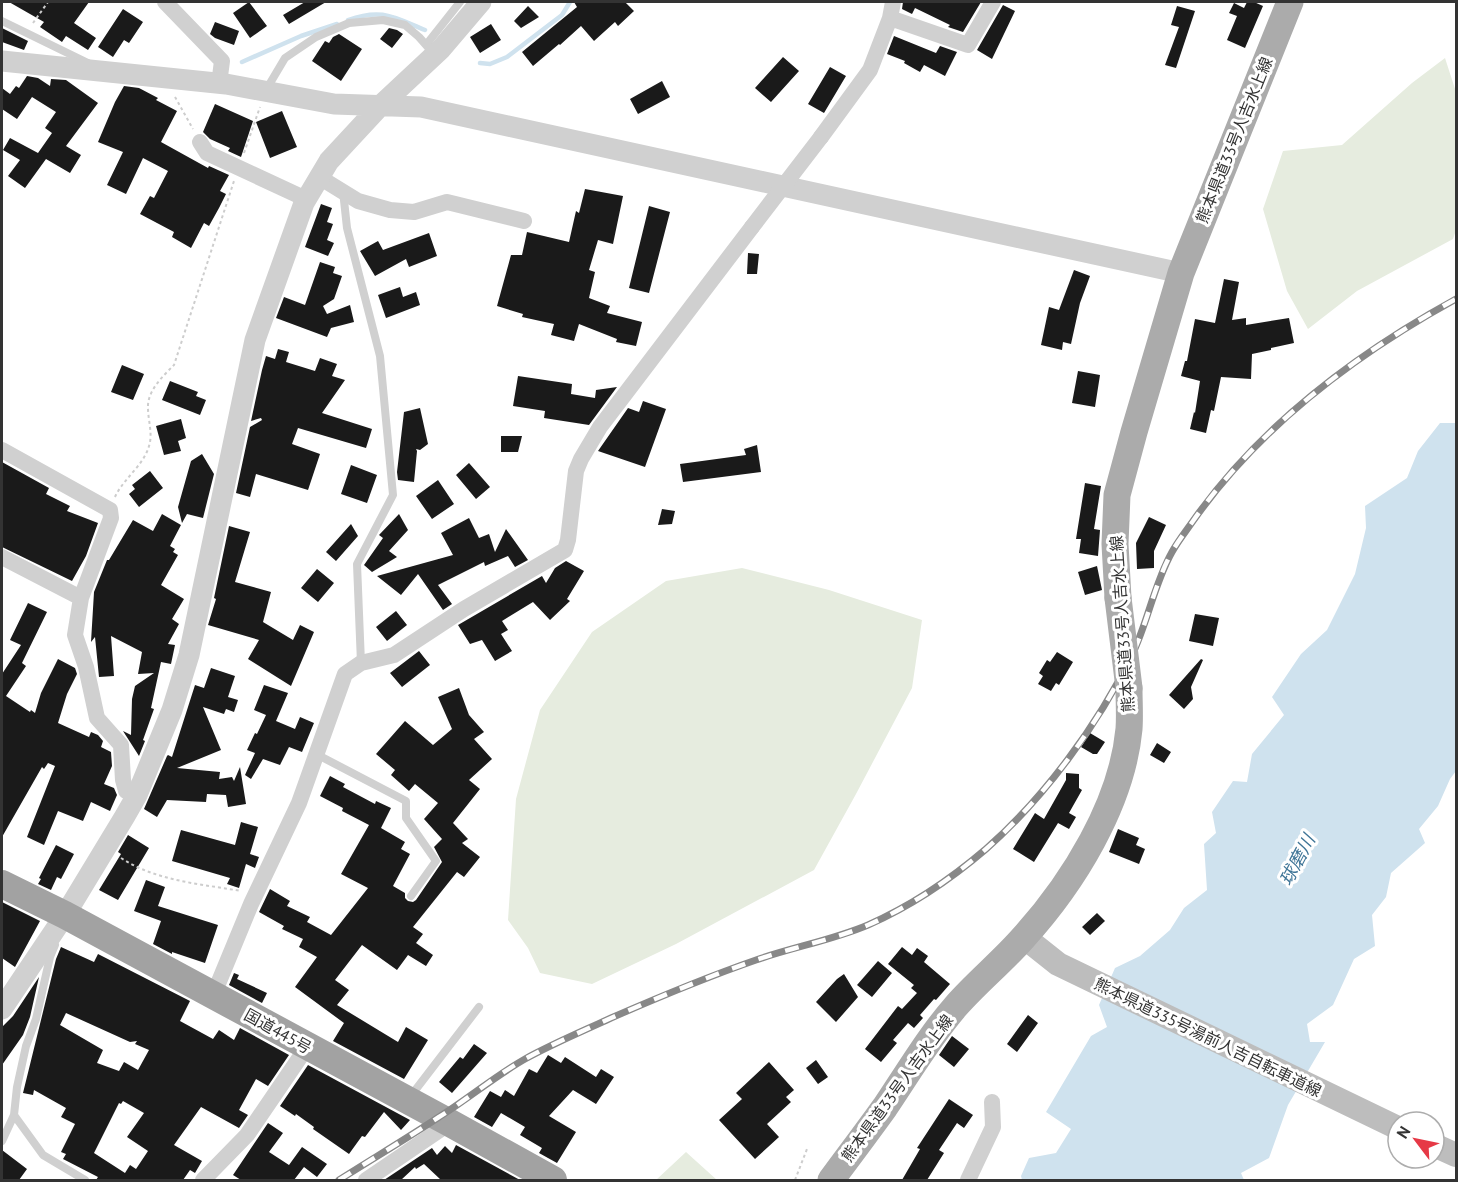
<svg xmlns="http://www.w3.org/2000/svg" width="1458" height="1182" font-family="'PT Sans','Noto Sans JP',sans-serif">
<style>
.green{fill:#e6ecdf}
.water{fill:#cfe2ee}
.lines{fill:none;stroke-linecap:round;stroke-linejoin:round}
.stream{stroke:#cfe2ee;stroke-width:4.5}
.building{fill:#1a1a1a;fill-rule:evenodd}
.path{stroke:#cdcdcd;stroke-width:2;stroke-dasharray:3 3;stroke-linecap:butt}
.service{stroke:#d0d0d0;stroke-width:8}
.minor{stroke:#d0d0d0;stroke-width:16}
.tertiary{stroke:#d0d0d0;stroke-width:21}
.secondary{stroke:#bdbdbd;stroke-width:24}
.primary{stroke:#ababab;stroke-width:27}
.trunk{stroke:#a2a2a2;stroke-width:28}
.rail-casing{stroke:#888;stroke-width:7}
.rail{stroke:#fff;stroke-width:4.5;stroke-dasharray:14;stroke-linecap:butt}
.minor-bridge{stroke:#d0d0d0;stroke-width:16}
.primary-bridge{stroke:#ababab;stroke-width:27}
.labels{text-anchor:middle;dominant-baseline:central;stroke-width:6;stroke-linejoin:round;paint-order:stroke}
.street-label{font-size:16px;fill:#333;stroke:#fff}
.water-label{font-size:18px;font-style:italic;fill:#3f7597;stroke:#fff}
</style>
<rect width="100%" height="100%" fill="#fff"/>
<path class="green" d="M1445,58l11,34v138l-3,9 -96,52 -49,38 -21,-38 -24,-82 20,-58 59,-6 70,-62z
M742,568l87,22 93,30 -10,68 -56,106 -42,76 -138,74 -84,40 -52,-11 -12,-25 -20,-28 8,-121 24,-89 52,-78 74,-51z
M686,1152l31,28h-61z"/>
<path class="water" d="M1440,423h16v348l-6,8 -12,27 -19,23 6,14 -34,30 -5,24 -14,18 3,31 -21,13 -21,46 -26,19 3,18h15l-37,63 -19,53 -28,15 3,7h-222l-1,-4 8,-18 27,-5 15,-24 -25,-17 45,-76 16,-9 -8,-22 16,-37 25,-12 30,-26 14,-22 23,-18 -3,-46 12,-11 -4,-21 21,-31 14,1 5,-28 32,-39 -12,-18 29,-43 26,-24 28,-56 11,-46 -1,-22 42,-28 11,-27z"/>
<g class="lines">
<path class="stream" d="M348,20c34,-12 45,-3 77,10
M242,62l59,-26 36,-12
M480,63l10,1 17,-7 55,-42 8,-13"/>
</g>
<path class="building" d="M9,2h80l-15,21 22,15 -8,12 -22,-14 -4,6 -22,-15 4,-5z
M249,2l18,24 -17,12 -17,-25z
M305,2h21l-37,22 -6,-9z
M574,2h51l9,9 -16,15 -3,-4 -21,19 -13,-15 -21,19 -1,-1 -26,22 -11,-14 55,-45z
M903,2h78l-18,30 -15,-5 2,-2 -35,-17 -3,6 -10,-5z
M1247,2h7l9,4 -18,42 -18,-8 10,-24 -8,-3 5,-10 10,5z
M1003,5l12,6 -23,48 -15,-9z
M528,6l11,11 -18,11 -7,-7z
M1177,6l18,5 -19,57 -11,-3 14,-38 -8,-2z
M123,9l20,13 -14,21 -5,-3 -11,17 -15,-10z
M215,22l24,9 -5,14 -19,-7 -5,-4z
M491,24l10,16 -21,13 -10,-16z
M2,28l26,13 -4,9 -22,-8z
M389,28l8,2 6,4 -11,14 -12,-9z
M339,34l23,15 -21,32 -29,-20 13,-20 4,2 4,-6z
M894,36l42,17 4,-7 17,6 -12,24 -21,-11 -4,7 -16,-9 1,-2 -18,-7z
M783,57l16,14 -28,31 -16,-14z
M830,67l16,9 -22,37 -16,-9z
M27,76l11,2 12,8 1,-7 15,1 32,23 -32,43 15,9 -11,18 -24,-14 -21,29 -17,-12 12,-16 -17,-10 7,-12 28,15 14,-20 -7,-5 11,-16 -24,-15 -15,22 -15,-10v-21l8,6 6,-8 3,2z
M662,81l8,16 -32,17 -8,-15z
M124,86l15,2 19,10 -2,2 21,11 -16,31 47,26 1,-2 20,9 -9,16 6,3 -7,14 -10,18 -5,-3 -13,25 -19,-11 2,-5 -34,-18 10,-18 4,2 14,-27 -25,-13 -17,36 -19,-9 16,-33 -25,-10 17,-40z
M215,104l38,17 -12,36 -13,-6 2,-3 -20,-9 -7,-7z
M282,111l15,36 -27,11 -14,-36z
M585,189l38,7 -10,48 -15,-4 -9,30 6,2 -6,26 21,8 -3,7 35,9 -6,24 -20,-4 1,-3 -38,-15 -5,17 -23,-6 3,-11 -32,-7 1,-3 -26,-8 14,-51h11l5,-23 42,10 7,-31 3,2z
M321,204l11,4 -5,14 6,2 -6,16 7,3 -6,13 -23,-9z
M649,206l21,6 -21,81 -20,-5z
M429,233l8,23 -28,11 -3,-8 -31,17 -15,-25 18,-10 5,9z
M748,253l11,1 -2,20h-10z
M320,262l15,5 -2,6 9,3 -8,23 -11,7 4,8 23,-9 4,17 -23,6 -4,9 -51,-19 8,-21 21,8z
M1074,270l16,6 -10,27 -9,41 -8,-2 -1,8 -21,-5 8,-38 10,3z
M1224,279l15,3 -7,38 14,-2v7l43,-7 5,25 -23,5v2l-19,4 -1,25 -30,-2 -7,34 -3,-1 -5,23 -16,-4 4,-17 1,1 5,-32 -19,-5 4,-15h2l8,-42 20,4z
M400,287l3,10 13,-5 4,13 -34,13 -8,-23z
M278,349l11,3 -3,10 29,9 5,-13 17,6 -5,12 13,4 -23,33 50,16 -6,19 -68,-20 -6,16 28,10 -12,36 -52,-16 -6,23 -14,-4 14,-66 12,-7 -1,-2 -10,3 11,-51 4,-14 9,3z
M122,365l22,9 -11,26 -22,-8z
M1078,371l22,4 -5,32 -23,-4z
M518,376l54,8 -1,10 24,4 1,-8 21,-3 -28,38 -45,-7 1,-7 -32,-5z
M170,381l28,11 -2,4 10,4 -6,15 -38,-15z
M643,401l23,8 -21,58 -47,-16 30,-43 11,4z
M420,408l8,36 -8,6 -4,-1 1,2 -3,31 -16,-2 -1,-8 7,-60z
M181,419l5,19 -8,3 3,10 -17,4 -8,-29z
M501,436h21l-4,16h-17z
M757,445l4,27 -78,10 -3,-18 66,-9 -2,-6z
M202,454l12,20 -11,44 -16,-4 -5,9 -4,-16 13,-46z
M2,462l47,26 -3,6 24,12 -3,5 31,12 -12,33 -14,25 -70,-34z
M469,463l21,24 -14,12 -20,-24z
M351,465l26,10 -10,28 -26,-9z
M150,471l13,17 -24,19 -10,-13 6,-5 -3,-4z
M438,480l16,24 -22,15 -16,-23z
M1085,483l16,3 -7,43 6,1 -2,26 -19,-3 2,-14h-5z
M662,509l13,2 -3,13 -14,1z
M162,514l19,11 -11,21 5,3 -2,3 5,3 -17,30 23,14 -12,20 7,5 -11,20 7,1 -4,19 -10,-2 -10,46 3,1 -11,31 2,1 -6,15 -16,-25 8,4 1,-36 3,-13 19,-13 -16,1 4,-22 -31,-16 3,40 -15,1 -4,-40 -4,5 3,-50 13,-32h2l24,-40 20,11z
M399,514l9,16 -19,21 8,6 -25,15 -8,-7 19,-27 -4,-3z
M1149,517l17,8 -12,26v17l-17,1 -1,-26z
M469,518l10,20 10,-4 6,18 11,-23 22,31 -13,7 -7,-11 -23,10 -1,-4 -46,23 14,19 -9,6 -25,-36 -17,21 -24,-19 76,-21 -12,-22z
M351,524l7,12 -22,25 -10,-9z
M229,526l21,6 -15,50 36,10 -8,30 30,18 7,-15 14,7 -23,54 -43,-27 11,-19 -51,-15 8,-26 -2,-1z
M566,561l18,10 -17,28 3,2 -20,19 -17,-18 -31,19 6,9 -7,4 11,17 -17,10 -13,-21 -12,4 -12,-19 84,-49 4,7 9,-15z
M1097,566l5,24 -17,5 -7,-23z
M317,569l17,14 -16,19 -17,-14z
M28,603l19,9 -25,51 4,3 -20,30 24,16 1,-2 4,3 6,-20 17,-34 17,9 2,6 -10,20 -9,29 31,14 2,-5 7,3 5,6 -2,6 10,5 1,14 -8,18 10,4 3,7 -7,16 -19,-9 -8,19 -25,-10 -14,34 -17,-8 28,-71 -7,-3 -4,6 -2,-2 -40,70v-163l19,-29 -11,-5z
M396,611l11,14 -20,16 -11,-14z
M1195,614l24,4 -6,28 -24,-5z
M419,651l11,14 -28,22 -12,-14z
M1057,652l16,10 -14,23 -3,-2 -5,8 -13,-7 5,-8 -4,-3 8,-13 3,2z
M1201,659l2,1 -12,27 2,12 -9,10 -15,-14z
M211,668l24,8 -7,21 10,3 -4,12 -8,-3 -2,5 -21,-7 18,43 -44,18 43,4 -1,7 13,-2 2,4 6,-14 6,37 -18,3 -2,-12 -19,-1 -1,8 -39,-2 -10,17 -13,-8 23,-53 1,-1 4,2 23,-72 9,3z
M264,685l24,8 -12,28 19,8 5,-12 14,6 -12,29 -13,-5 -9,18 -17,-6 -12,20 -6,-4 10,-22 -8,-3 8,-17 2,1 9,-19 -12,-5z
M459,688l10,27 15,17 -10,7 18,20 -23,21 11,9 -27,34 15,16 -6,4 18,14 -16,20 -7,-5 -44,55 10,7 -7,9 17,12 -7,11 -18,-11 -11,15 -35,-25 -27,35 14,10 -12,15 61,37 8,-15 22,13 -24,39 -71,-38 11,-18 -49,-36 22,-30 -18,-10 4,-8 -21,-10 2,-3 -25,-14 11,-23 20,12 -3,5 23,11 -3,5 24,13 37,-47 -27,-14 28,-49 -27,-14 1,-3 -23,-12 10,-20 15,8 -2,3 32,17 1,-3 15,7 -10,20 24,14 -4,7 9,5 -17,32 12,7v5l3,3 5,1 3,-2 26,-38 -8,-15 8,-8 -18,-20 14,-16 -23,-19 -6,7 -18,-16 4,-5 -19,-16 29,-33 28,24 19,-16 -14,-32z
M1090,733l15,9 -8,12h-4l-12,-7z
M1157,743l14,9 -7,11 -14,-8z
M1066,773l13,1v14l3,2 -13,23 7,4 -7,12 -11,-6 -24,39 -21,-13 22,-36 9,6 22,-39z
M241,822l17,5 -8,27 9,3 -4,11 -9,-4 -7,24 -12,-4 3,-6 -58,-17 9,-31 54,15z
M1118,829l21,9 -3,7 9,4 -6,15 -30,-12z
M128,835l21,13 -31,52 -19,-10 22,-36 -3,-2z
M56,845l18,9 -13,25 -4,-2 -6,13 -13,-6 3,-5 -2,-1z
M146,880l19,7 -7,19 60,19 -13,38 -33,-11v2l-19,-10 8,-23 -27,-10z
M2,902l38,19 -25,46 -13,-9z
M1097,913l8,8 -15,14 -8,-8z
M61,947l33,15 4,-8 92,47 -10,20 33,18 6,-9 15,10 6,-12 49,27 -21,31 -12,-7 -17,31 9,5 -9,13 -38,-21 -27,38 28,16 -7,12 -5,-3 -7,10h-87l2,-3 -35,-18 3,-5 -5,-2 14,-28 -14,-7 5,-9 -32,-18 -1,5 -10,-2 33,-134zM66,1013l64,29 7,-1 -2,3 14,6 -11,20 -14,-8 -5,9 -22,-8 6,-13 -43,-25zM123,1101l21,12 -17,24 21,14 -12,18 -6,-4 -5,8 -31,-20 25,-50 2,1z
M902,947l10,8 5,-7 11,8 -4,6 26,22 -14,16 -2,-1 -14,16 3,3 -9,10 -6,-5 -15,17 4,3 -16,19 -16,-13 33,-43 4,3 15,-16 -6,-5 3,-3 -26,-21z
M878,961l14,12 -20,24 -15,-12z
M234,973l5,2 -2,4 30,14 -5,10 -33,-18z
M844,974l14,23 -22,25 -20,-20 21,-23z
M39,977l-9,40 -7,18 -21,30v-38l11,-11z
M1028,1015l10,8 -21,29 -10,-8z
M952,1036l17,13 -15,18 -15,-12z
M474,1044l13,9 -35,40 -13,-11 21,-25 3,2z
M548,1055l13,8 4,-6 31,20 5,-8 13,8 -18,27 -23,-14 -24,26 27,16 -19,31 -18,-10 3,-5 -22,-13 5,-8 -24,-14 -9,14 -18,-10 16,-26 11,6 4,-7 9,6 15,-27 8,4z
M816,1060l12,17 -10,7 -12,-16z
M769,1062l25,28 -8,7 5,5 -24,22 12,13 -24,22 -36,-39 23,-21 -6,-6z
M308,1065l102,55 -9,10 -17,-18 -19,25 -3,-1 -13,18 -36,-25 1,-2 -18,-13 -1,2 -15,-10z
M949,1099l24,16 -9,13 -7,-5 -18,27 5,3 -17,27h-25l18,-31 -3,-1z
M268,1123l15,10 -14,19 20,13 13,-18 25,17 -10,13 -13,-10 -10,13h-53l-8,-5z
M456,1145l64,35h-79l-17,-16 -8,5 -1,-2 -14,13h-17l48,-32 5,7 8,-9 7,7z
M2,1150l25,19 -8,11h-17z"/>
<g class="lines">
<path class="path" d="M33,23l15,-21
M175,97l18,32
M244,153l16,-46
M115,497c8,-18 29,-32 34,-51 4,-12 -1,-26 -1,-38 -1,-17 15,-32 26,-43l60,-184
M121,858c35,23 80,26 120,33
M795,1180l12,-31"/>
<path class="service" d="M2,21l86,42
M426,45l34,-43
M266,90l19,-32 31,-21 33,-14 34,-3 22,5 14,12 15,17
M343,191l4,37 33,128 13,139 -36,69 4,99
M316,754l90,47v17l30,43 -25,35
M410,1097l69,-90
M14,1115l29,40 42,25
M2,1141l12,-26 3,-28 9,-41 10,-27 14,-62 5,-12"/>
<path class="minor" d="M165,2l57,59 -3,23
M890,18l78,27 25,-43
M821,137l49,-67 20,-52 3,-16
M200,142l7,11 99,46
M319,177l39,24 32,9 24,2 33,-10 77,19
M2,450l108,60 1,8 -30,80
M2,557l79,41 -6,37 11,32 11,51 24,27 2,35 3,11 11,4
M213,996l38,-92 48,-101 46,-129 16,-11 33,-8 70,-46 101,-59 3,-10 8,-69 5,-12 19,-32 152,-200
M203,1180l44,-45 60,-88
M366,1180l84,-57
M968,1180l25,-53 -1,-25"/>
<path class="tertiary" d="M2,61l224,23 108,20 87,3 760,166
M2,1009l63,-94 60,-99 12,-21 35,-85 17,-55 66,-315 49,-137 25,-42 51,-55 61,-57 40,-47"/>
<path class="secondary" d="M1024,937l34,27 340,164
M1434,1145l22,10"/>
<path class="primary" d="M1118,598l-3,-54 2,-49 17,-63 47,-159 109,-271
M831,1180c18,-24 36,-48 54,-73 23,-34 44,-70 71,-101 21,-24 46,-44 67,-68 50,-55 99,-134 106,-209 1,-13 0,-27 0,-41"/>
<path class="trunk" d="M2,884l63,31 385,208 103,57"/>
<defs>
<path id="rail" d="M339,1180c33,-21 67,-41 100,-63 29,-18 56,-41 86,-58 27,-15 58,-28 86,-41 48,-21 96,-41 145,-58 37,-13 77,-20 112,-35 43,-19 83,-46 118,-76 58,-51 112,-124 146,-194 16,-33 22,-71 40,-103 6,-11 14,-21 21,-31 66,-94 163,-167 263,-222"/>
</defs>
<use href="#rail" class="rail-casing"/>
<use href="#rail" class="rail"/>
<path class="minor-bridge" d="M752,227l69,-90"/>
<path class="primary-bridge" d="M1118,598l11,90"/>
</g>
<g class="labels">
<g class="street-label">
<text transform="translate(1234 140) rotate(-68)">熊本県道33号人吉水上線</text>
<text transform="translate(1122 624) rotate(-94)">熊本県道33号人吉水上線</text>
<text transform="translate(278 1031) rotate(29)">国道445号</text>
<text transform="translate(1208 1037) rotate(26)">熊本県道335号湯前人吉自転車道線</text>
<text transform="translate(897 1088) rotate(-54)">熊本県道33号人吉水上線</text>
</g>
<g class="water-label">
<text transform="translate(1297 860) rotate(-62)">球磨川</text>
</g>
</g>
<rect width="1458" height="1182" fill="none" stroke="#333333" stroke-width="6"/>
<g transform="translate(1416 1140) rotate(302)"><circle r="28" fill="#ffffff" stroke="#adadad" stroke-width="1.5"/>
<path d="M0-4.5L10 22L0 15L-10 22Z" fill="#e63946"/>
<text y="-9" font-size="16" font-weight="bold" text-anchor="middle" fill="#333333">N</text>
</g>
</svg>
